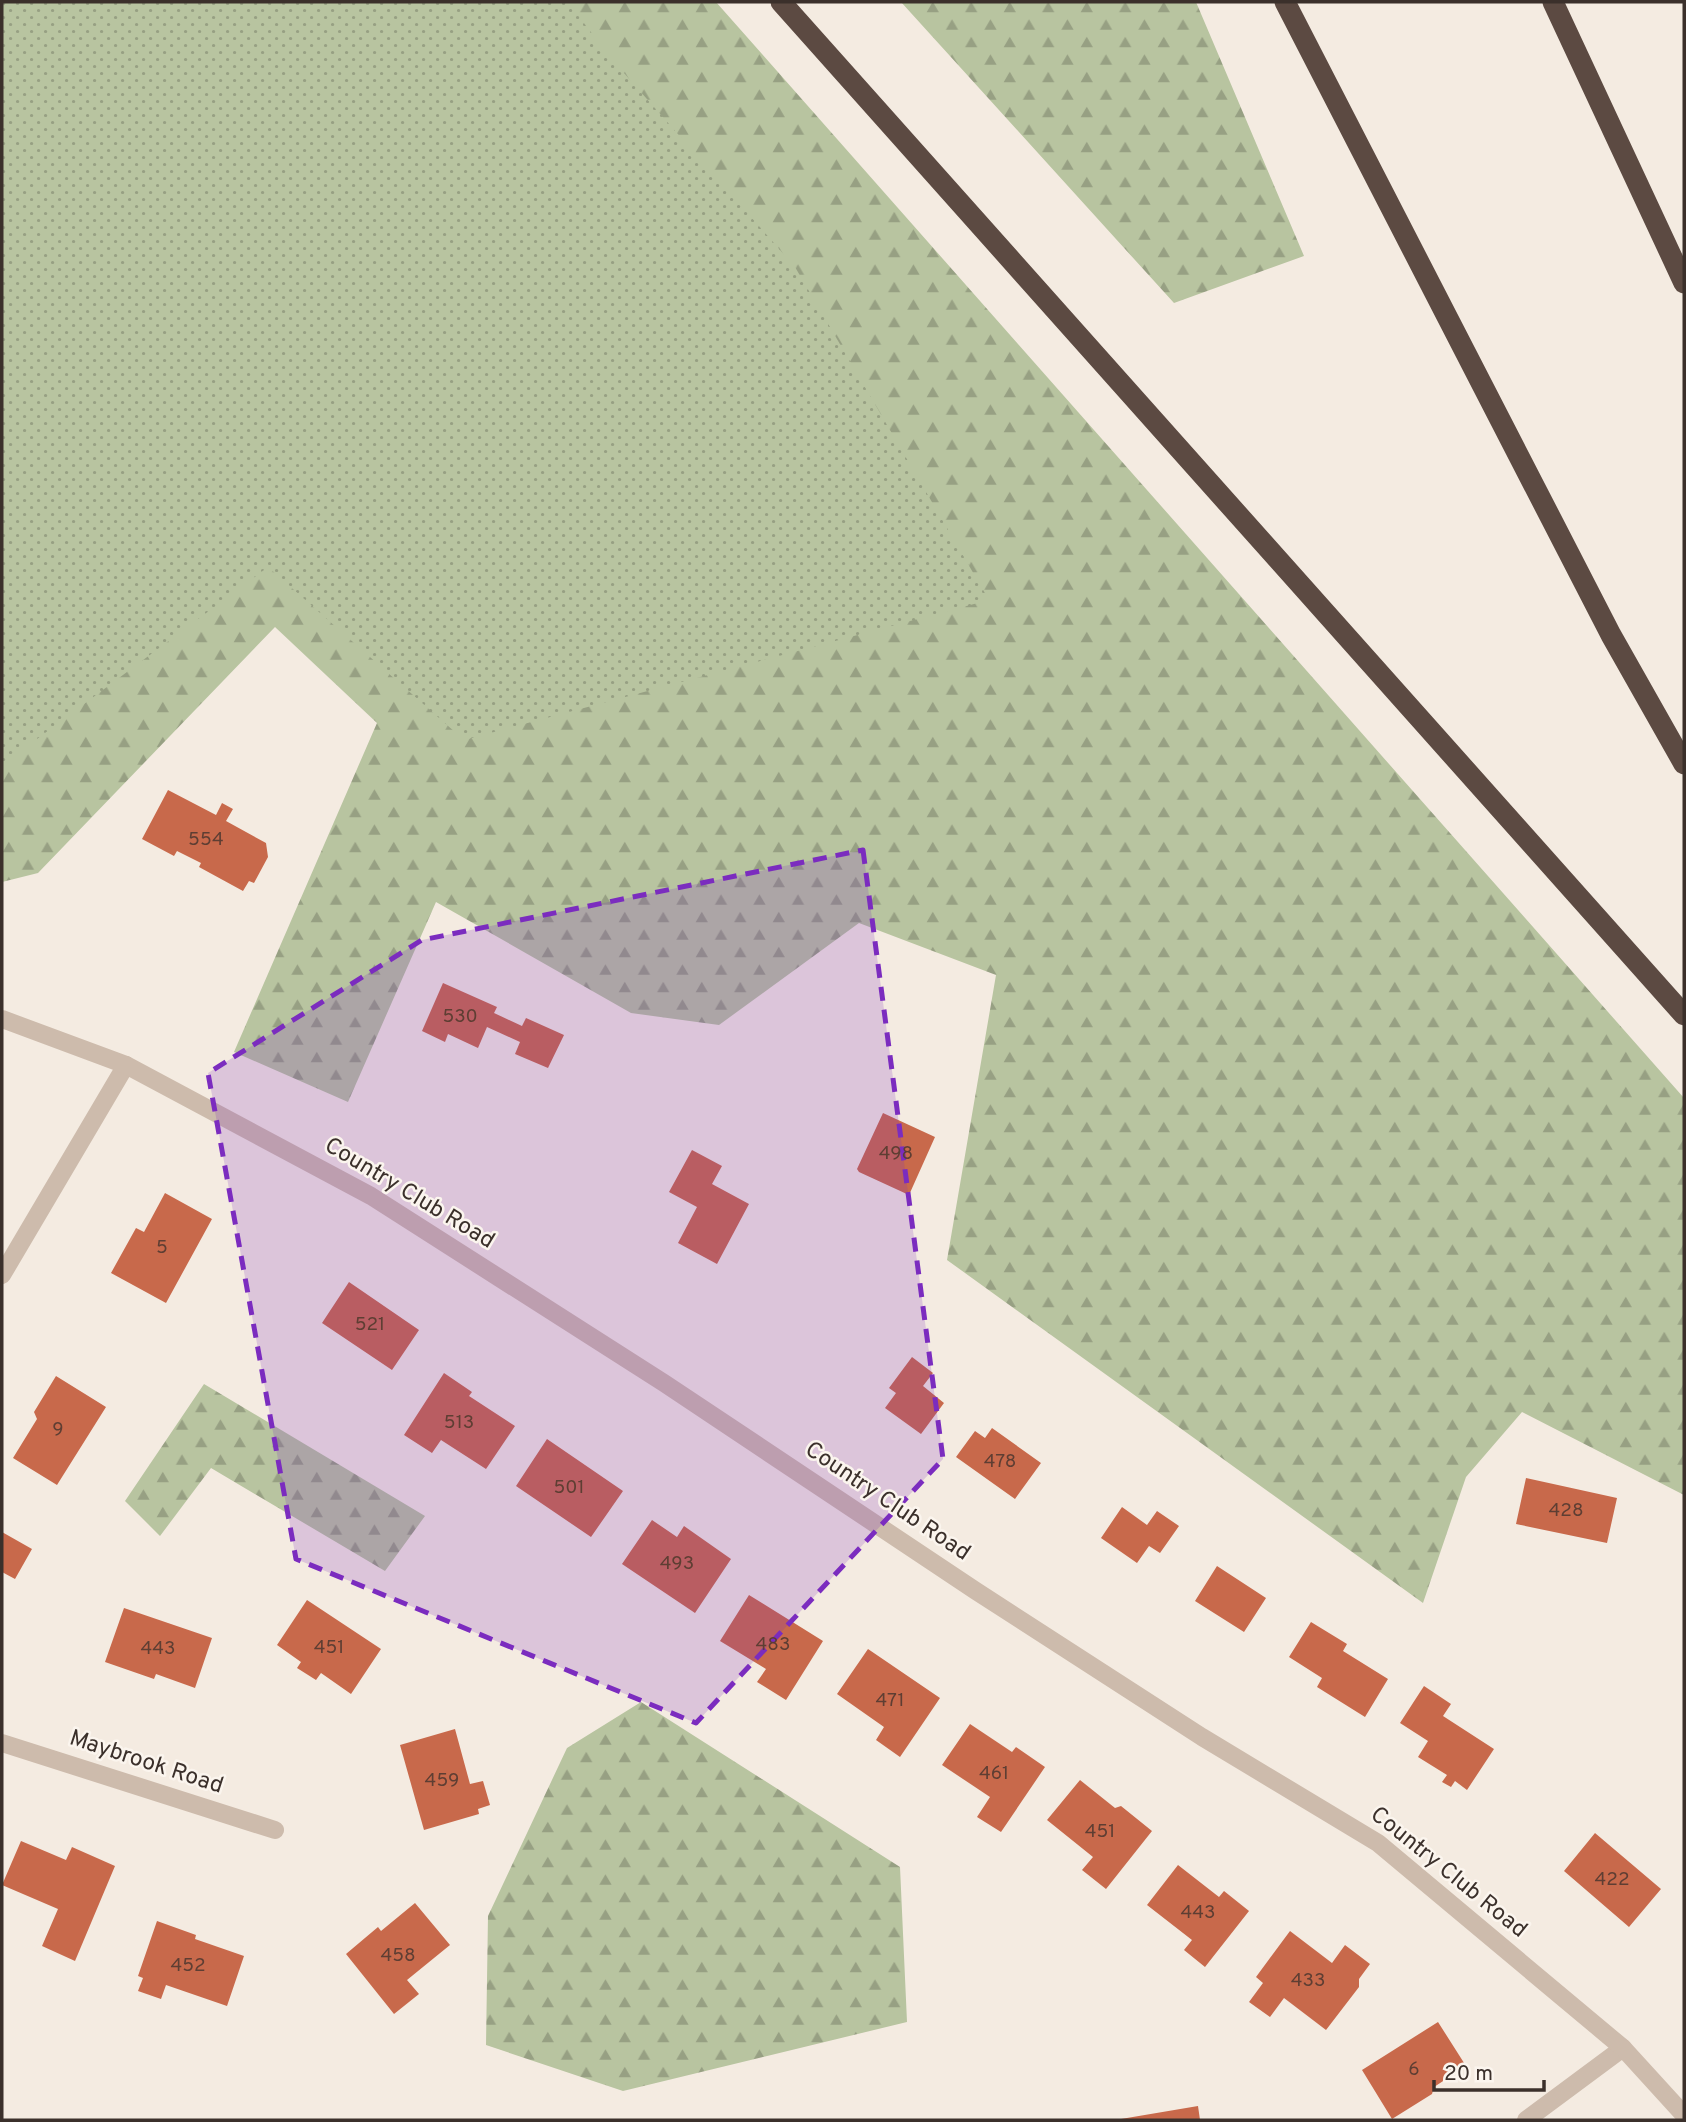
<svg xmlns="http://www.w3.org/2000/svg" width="1686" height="2122" font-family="Overpass,sans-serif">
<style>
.forest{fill:url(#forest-firs)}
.park{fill:url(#park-dots)}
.building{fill:#c8694b}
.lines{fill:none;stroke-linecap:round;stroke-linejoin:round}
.minor{stroke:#cdbbac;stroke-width:18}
.tertiary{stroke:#cdbbac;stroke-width:18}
.motorway{stroke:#5c4a42;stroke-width:21}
.marked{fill:#7b2cbf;fill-opacity:0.2;stroke:#7b2cbf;stroke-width:5;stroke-dasharray:14 9;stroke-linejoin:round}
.labels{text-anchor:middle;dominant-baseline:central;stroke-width:5;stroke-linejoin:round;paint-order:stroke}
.number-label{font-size:19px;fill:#5e3e33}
.street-label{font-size:23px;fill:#3b302b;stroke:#fbf5ee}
</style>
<defs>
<pattern id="forest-firs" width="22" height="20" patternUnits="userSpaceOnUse" patternTransform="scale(1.75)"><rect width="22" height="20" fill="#b8c4a0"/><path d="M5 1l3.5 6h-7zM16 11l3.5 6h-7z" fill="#97a083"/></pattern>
<pattern id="park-dots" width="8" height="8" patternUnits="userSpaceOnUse" patternTransform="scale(1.75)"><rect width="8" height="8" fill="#b8c4a0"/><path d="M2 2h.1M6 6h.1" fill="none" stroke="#97a083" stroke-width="1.8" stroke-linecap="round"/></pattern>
</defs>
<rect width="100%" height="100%" fill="#f4ebe1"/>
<path class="forest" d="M2,2h714l968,1096v397l-162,-83 -56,65 -43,126 -476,-343 49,-285 -137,-52 -140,102 -88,-12 -195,-111 -88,200 -114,-50 143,-329 -102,-96 -237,246 -36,9z
M901,2h295l108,254 -130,47z
M204,1384l221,132 -40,55 -174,-103 -51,68 -35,-35z
M641,1702l259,165 7,155 -284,69 -137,-46 2,-129 79,-168z"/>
<path class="park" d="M2,2h566l41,54 186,211 194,333 -525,140 -196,-173 -266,198z"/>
<path class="building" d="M168,790l48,25 6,-12 11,6 -7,12 40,22 2,14 -14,26 -5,-2 -6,10 -44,-24 2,-4 -24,-12 -3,5 -32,-17z
M443,983l54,24 -3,6 28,13 4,-8 38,17 -16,33 -33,-14 5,-12 -33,-15 -9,21 -30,-14 -3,8 -23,-11z
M883,1113l52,24 -26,58 -50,-23 -2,-3z
M692,1150l30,16 -10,18 37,20 -32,60 -39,-21 19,-36 -28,-15z
M165,1193l47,26 -46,84 -55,-30 25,-45 8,4z
M349,1282l70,48 -27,40 -70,-47z
M912,1357l21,16 -10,13 21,17 -23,31 -36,-26 11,-15 -7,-5z
M444,1373l28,19 -3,4 46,30 -29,43 -45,-29 -9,13 -28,-18z
M56,1376l50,31 -49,78 -44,-27 24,-39 -3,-7z
M992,1428l49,35 -26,36 -59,-42 19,-26 10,7z
M547,1439l76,52 -32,46 -75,-51z
M1526,1478l91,20 -10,45 -91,-19z
M1122,1507l25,18 10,-14 22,15 -19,27 -11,-7 -12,17 -36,-25z
M652,1520l25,17 7,-11 47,33 -36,54 -73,-49z
M2,1532l30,17 -17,30 -13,-7z
M1217,1566l49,32 -22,34 -49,-31z
M749,1595l74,46 -37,59 -29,-18 9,-13 -46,-28z
M307,1600l74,49 -30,45 -30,-21 -5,7 -19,-12 4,-6 -24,-17z
M124,1608l88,30 -17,50 -39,-14 -2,5 -49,-17z
M1311,1622l36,22 -4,7 45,28 -23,38 -48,-30 5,-9 -33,-21z
M868,1649l72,49 -40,59 -24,-17 8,-13 -47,-33z
M1424,1686l27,18 -8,12 51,33 -27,41 -12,-9 -4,6 -9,-5 5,-7 -29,-18 10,-16 -28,-18z
M970,1724l42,28 4,-5 29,20 -44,65 -24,-15 13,-20 -48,-32z
M455,1729l15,55 13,-3 7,24 -12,4 1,5 -55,16 -24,-85z
M1080,1780l35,28 6,-2 31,25 -46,58 -24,-19 11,-13 -46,-37z
M1595,1833l66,56 -32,38 -65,-56z
M21,1841l45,19 6,-13 43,19 -40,95 -33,-15 16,-37 -56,-24z
M1178,1865l41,32 5,-6 25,20 -44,56 -21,-17 8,-10 -45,-35z
M415,1903l35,42 -43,35 12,14 -25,20 -48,-60 32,-27 3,4z
M157,1921l39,14 -1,4 49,17 -17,50 -61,-21 -5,14 -23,-8 5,-13 -5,-2z
M1290,1931l42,32 13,-18 25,19 -11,15v8l-33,43 -42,-32 -14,19 -21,-15 14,-19 -7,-6z
M1438,2022l28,44 -32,21 -2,7 -40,25 -30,-49z
M1198,2106l2,14h-79v-1z"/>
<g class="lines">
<path class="minor" d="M2,1275l124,-210
M2,1743l273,87
M1526,2120l97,-72"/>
<path class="tertiary" d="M2,1019l124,46 245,131 293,187 312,208 226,146 176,106 245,205 61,67"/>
<path class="motorway" d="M781,2l903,1013
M1285,2l326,633 73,129
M1553,2l131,281"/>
</g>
<path class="marked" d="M863,850l80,609 -247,264 -400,-164 -88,-486 214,-133z"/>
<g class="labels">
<g class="number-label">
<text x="206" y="840">554</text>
<text x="460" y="1017">530</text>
<text x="896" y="1154">498</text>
<text x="162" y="1248">5</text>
<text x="370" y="1325">521</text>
<text x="459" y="1423">513</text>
<text x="58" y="1430">9</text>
<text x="1000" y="1462">478</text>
<text x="569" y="1488">501</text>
<text x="1566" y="1511">428</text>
<text x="677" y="1564">493</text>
<text x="773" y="1645">483</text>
<text x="329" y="1648">451</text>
<text x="158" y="1649">443</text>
<text x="890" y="1701">471</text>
<text x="994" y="1774">461</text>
<text x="442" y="1781">459</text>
<text x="1100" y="1832">451</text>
<text x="1612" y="1880">422</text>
<text x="1198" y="1913">443</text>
<text x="398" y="1956">458</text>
<text x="188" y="1966">452</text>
<text x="1308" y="1981">433</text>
<text x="1414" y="2070">6</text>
</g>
<g class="street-label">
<text transform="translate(409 1194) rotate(31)">Country Club Road</text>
<text transform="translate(887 1502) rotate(34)">Country Club Road</text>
<text transform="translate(146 1763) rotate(18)">Maybrook Road</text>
<text transform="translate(1448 1873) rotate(39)">Country Club Road</text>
</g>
</g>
<rect width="1686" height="2122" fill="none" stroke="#3b302b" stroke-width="7"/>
<path d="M1434 2080v10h110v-10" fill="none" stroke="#3b302b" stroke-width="3.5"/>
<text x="1444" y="2080" font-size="21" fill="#3b302b" stroke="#fbf5ee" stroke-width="5" paint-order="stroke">20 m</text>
</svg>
